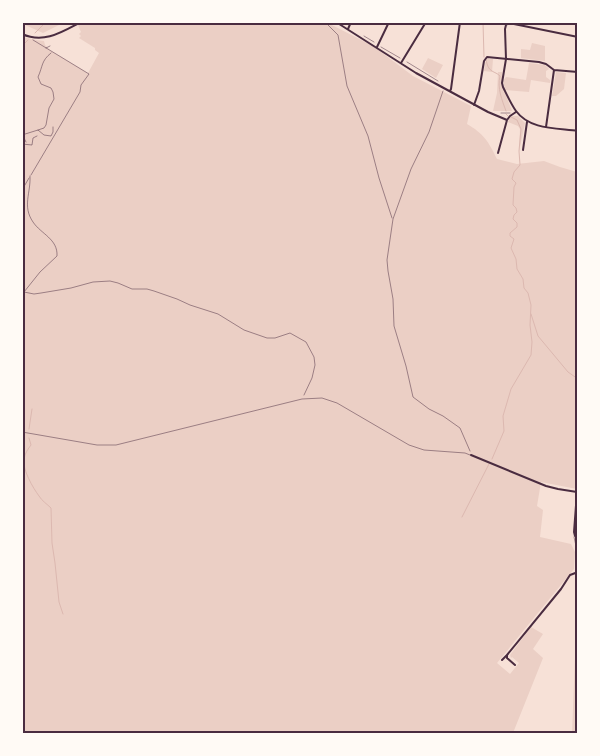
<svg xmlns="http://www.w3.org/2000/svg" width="600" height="756" font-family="'DejaVu Sans',sans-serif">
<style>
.green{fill:#ebcfc5}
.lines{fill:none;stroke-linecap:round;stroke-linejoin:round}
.stream{stroke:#dcb8b0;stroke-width:1}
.path{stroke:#4a2c40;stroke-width:0.5}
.service{stroke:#4a2c40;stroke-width:0.5}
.minor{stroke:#4a2c40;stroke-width:2}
.neatline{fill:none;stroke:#4a2c40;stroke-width:2}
</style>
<rect width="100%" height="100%" fill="#f7e1d7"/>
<path class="green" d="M22,23l1,-1 40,1 -20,10 -20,-9z
M83,23h245l45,23 40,30 58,30 -4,18c16,9 22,18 30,35l20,5 27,-3 16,6 17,5v317l-36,-7 -4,24 6,4 -3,27 31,7 4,8 -1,17 -77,94 13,11 9,-11 -7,-6 -1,1 -1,-3 21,-28 12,7 -10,15 10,9 -30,75 -490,1v-697l13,3 8,1 1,4 5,5 38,23 11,-20 -4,-3v-2l-16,-10 2,-2 -2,-2 2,-2 -3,-7z
M532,43l13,3v15l-24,-3v-9l9,1z
M428,58l15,7 -7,13 -14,-9z
M487,59h6l-1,13 -8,-1 1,-8z
M529,63l16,2 4,4 -3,2v6l4,3v3l-19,-3 -2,12 -24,-2 -2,-9 3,-4 20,3z
M498,72h4v13l10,26h-19l4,-18z
M556,72l10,1 -2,16 -8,7h-4z
M513,116h5l7,7 -6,29 1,-23 -2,-3 -10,-4 2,-5z
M577,605l1,85 -3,43 -3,1z"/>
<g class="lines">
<path class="stream" d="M483,22l1,35
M35,33l11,-11
M22,46l6,-6
M486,60c1,4 2,9 6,11 3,2 5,2 8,5 -3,12 2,24 6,35
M506,114l2,2
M531,314l7,22 30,36 10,7
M29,429l3,-20
M29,438l2,7c-3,4 -6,8 -7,14 -2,10 9,29 15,37 3,5 8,8 12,12l1,35 3,20 4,39 4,12
M492,459l12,-28 -1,-15 8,-27 20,-34 1,-13 -2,-17 1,-20 -3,-12 -4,-5 -1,-9 -6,-10 -1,-10 -5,-11 3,-9 -4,-3v-3l7,-6v-4l-4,-4 1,-4 3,-3 -1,-4 -3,-3 1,-18 2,-4 -4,-4 2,-7 6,-7 -1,-14 2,-22 -4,-9 -6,-3
M462,517l27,-53"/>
<path class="path" d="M325,22l13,13 9,51 21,50 11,42 13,40
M364,36l10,6
M381,47l19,11
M46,48l4,-2
M407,62l31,19
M443,91l-14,41 -18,37 -18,50 -6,41 1,11 5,28 1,27 12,40 7,31 16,12 14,7 17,12 10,23
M501,113h9
M38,130l6,-2 2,-3 3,-17 5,-9 -1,-7 -2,-4 -10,-4 -3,-7c5,-11 3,-16 13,-24
M22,135l16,-5 6,5 7,1 2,-4v-5
M23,136l3,6
M22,144l10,1 1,-7 4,-2
M31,175l49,-83 1,-7 8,-11 -56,-34
M30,176c1,17 -8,30 3,46 8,12 25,17 24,34l-17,16 -16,20 10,2 7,-1 30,-5 22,-6 17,-1 8,2 14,6h15l7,2 23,8 13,6 28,9 26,16 23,8h8l15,-5 16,9 8,15 1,8 -3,13 -8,17
M22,190l7,-12"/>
<path class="service" d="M22,432l75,13h19l186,-46 20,-1 15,5 72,42 15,5 41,3 5,2
M574,537l2,9"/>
<path class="minor" d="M336,22l80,51 72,39 19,8 -9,33
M348,29l3,-7
M22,34c22,10 40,-2 59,-12
M578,37l-69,-14 -3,2 -1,4 1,30 -4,24 1,4c4,8 8,17 13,24 14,19 41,17 62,20
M377,47l12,-25
M401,63l25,-41
M450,91l1,-2 9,-67
M474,105l5,-14 5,-30 3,-4 52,5 7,2 8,6 24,2
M507,120l3,-4 6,-4
M546,127l8,-57
M523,150l4,-28
M471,455l75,31 12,3 19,3 -3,40 1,4 3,-1
M502,660l5,-5
M515,665l-8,-7v-3l54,-66 9,-14 8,-3"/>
</g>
<rect width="600" height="756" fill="none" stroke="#fffaf5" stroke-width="48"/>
<rect x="24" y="24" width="552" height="708" class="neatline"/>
</svg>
